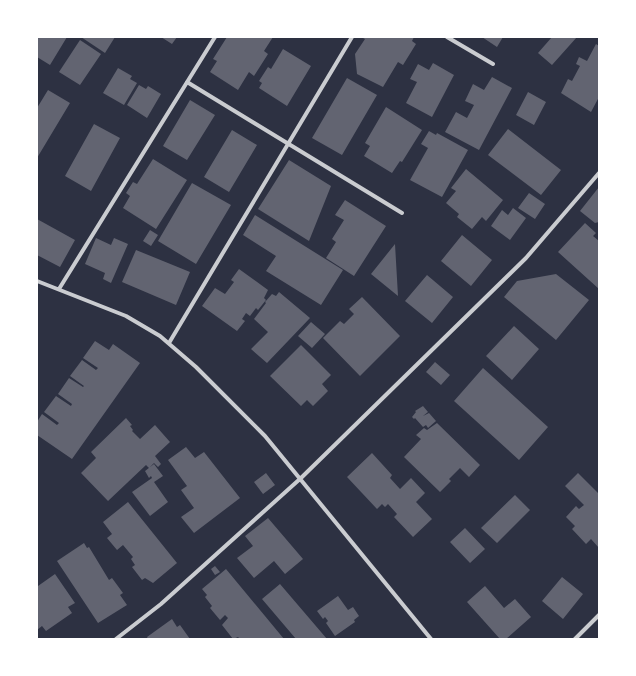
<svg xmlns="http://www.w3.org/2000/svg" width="636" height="676" font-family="Cabin,sans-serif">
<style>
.building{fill:#626471}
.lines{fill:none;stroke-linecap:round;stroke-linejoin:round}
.minor{stroke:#caccd0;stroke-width:4}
</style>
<rect width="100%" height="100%" fill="#2d3142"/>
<path class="building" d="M37,37h30l-17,28 -13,-8z
M81,37h34l-10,16z
M161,37h16l-5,7z
M227,37h46l-9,14 4,3 -14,22 -5,-4 -11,18 -28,-18 7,-11 -4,-2z
M361,37h53l-2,4 4,3 -13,21 -5,-3 -15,25 -26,-13 -2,-20 10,-15z
M482,37h21l-6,10z
M552,37h25l-25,28 -14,-12z
M80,40l21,14 -21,31 -21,-13z
M596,44l3,2v51l-8,15 -30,-19 7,-14 4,2 8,-15 -4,-2 3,-7 8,4z
M283,49l28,17 -24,40 -28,-18 3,-5 -3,-2 9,-14 3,2z
M433,63l21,12 -22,42 -26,-14 11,-21 -7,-3 8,-15 11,6z
M118,68l14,8 -2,3 7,4 -13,22 -21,-12z
M492,77l20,11 -33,62 -34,-18 11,-20 11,6 7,-13 -9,-4 8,-17 11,6z
M347,78l30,17 -35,60 -30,-17z
M139,85l7,4 2,-3 13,8 -14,24 -20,-13z
M48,90l22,13 -33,55v-50z
M528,92l18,10 -12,23 -18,-10z
M190,100l25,15 -28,45 -24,-14z
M386,107l36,23 -20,32 -2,-1 -8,12 -28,-17 6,-10 -5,-3z
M94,124l26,14 -29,53 -26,-15z
M508,129l53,41 -20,25 -53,-40z
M232,130l25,15 -28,47 -25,-15z
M429,131l7,4 1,-2 31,17 -26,47 -32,-17 18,-32 -7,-4z
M153,159l34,21 -31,49 -33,-21 7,-12 -4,-3 7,-11 4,2z
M289,160l42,26 -22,55 -51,-32z
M466,169l37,31 -17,21 -4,-4 -10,12 -15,-12 2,-3 -13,-11 10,-12 -5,-3z
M192,183l39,22 -35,59 -38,-23z
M599,187v35l-4,1 -15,-12z
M529,193l16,11 -10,15 -17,-11z
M345,200l41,26 -32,50 -28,-18 10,-16 -4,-3 12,-19 -9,-5z
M513,208l13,10 -16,22 -19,-14 11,-16 6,5z
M255,215l88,55 -22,35 -55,-34 10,-15 -33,-21z
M37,219l38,21 -15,27 -23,-12z
M585,223l11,10 -3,3 6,5v48l-41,-37z
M150,230l8,5 -7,11 -8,-5z
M462,235l30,25 -21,26 -30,-25z
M96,238l15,7 3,-7 14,6 -17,39 -8,-4 2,-6 -20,-9z
M395,244l3,52 -27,-22z
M136,250l54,22 -14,33 -54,-23z
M239,269l29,21 -4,8 2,2 -8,10 -2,-2 -6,8 -4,-3 -4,6 3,2 -8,10 -35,-25 13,-18 10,6 9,-12 -3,-2z
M556,274l33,26 -33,40 -52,-43 13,-16z
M427,275l26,22 -21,26 -27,-22z
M279,292l31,26 -43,45 -16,-14 17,-17 -14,-13 12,-16 -1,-1 7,-8 4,2z
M362,297l38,39 -40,40 -37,-38 17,-17 4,3 10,-10 -5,-5z
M311,322l14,12 -13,14 -14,-12z
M514,326l25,23 -27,31 -26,-24z
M95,341l14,9 4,-6 27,19 -68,96 -35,-24v-13l5,-8 15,11 2,-2 -15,-11 12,-16 15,10 1,-2 -14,-10 11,-16 14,9 1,-1 -14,-10 12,-16 14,10 2,-2 -15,-10z
M301,345l30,30 -9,9 6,7 -15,15 -6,-6 -6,6 -31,-30z
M435,362l15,13 -9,10 -15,-13z
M483,368l65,59 -29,33 -65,-59z
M423,406l5,6 -5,4 6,-3 7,8 -8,7 -2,-3 -3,2 -8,-9 -1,1 -2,-2 4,-5 -1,-1z
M126,418l6,7 -2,1 3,4 -1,1 8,8 15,-14 15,17 -15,14 6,8 -3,3 -5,-5 1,1 -5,5 -3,-3 -38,36 -27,-28 15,-15 -5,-6z
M437,423l43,42 -11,12 -9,-9 -11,11 2,2 -11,11 -36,-35 17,-18 -5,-4 8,-7 3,2z
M186,447l9,11 9,-6 36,46 -46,35 -13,-16 13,-9 -13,-18 6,-4 -19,-26z
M372,453l20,22 -2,3 10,11 11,-11 14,15 -9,9 16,17 -19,18 -19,-20 3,-3 -9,-10 -3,3 -3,-3 -5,5 -30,-32z
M154,464l9,12 -9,6 14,20 -18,14 -18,-24 20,-14 -1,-2 -2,2 -4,-7z
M266,473l9,12 -12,9 -9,-12z
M578,473l21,21v54l-8,-9 -5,5 -14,-15 3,-3 -9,-9 10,-11 3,3 5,-4 -19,-19z
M515,495l15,15 -33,33 -16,-15z
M128,502l49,61 -24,20 -8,-5 -3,2 -10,-13 3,-2 -4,-6 2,-2 -10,-12 -6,5 -10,-12 5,-4 -9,-12z
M268,518l35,41 -18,15 -11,-13 -20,17 -17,-20 16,-12 -8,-10z
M465,528l20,21 -15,14 -20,-21z
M84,543l3,5 2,-1 20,33 3,-2 11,15 -3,2 7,10 -29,18 -41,-62z
M215,566l5,6 -5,3 -4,-6z
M226,569l58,70h-44l-2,-2 -5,2 -11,-14 6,-7 -3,-3 -5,5 -10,-12 2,-2 -7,-9 2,-2 -5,-6z
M55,574l20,29 -7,4 4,6 -26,18 -4,-5 -5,4v-45l1,1z
M562,577l21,17 -20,25 -21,-18z
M280,584l47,55h-31l-34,-40z
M485,586l19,22 11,-9 16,18 -25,22h-6l-33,-37z
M338,596l10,14 5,-3 6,9 -5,4 1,2 -20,14 -9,-13 2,-2 -3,-4 -2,2 -6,-8z
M172,619l5,8 3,-2 10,14h-42l-1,-2z"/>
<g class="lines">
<path class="minor" d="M447,37l46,27
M187,82l215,131
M37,281l89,35 34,20 36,31 69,69 166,203
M59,289l156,-252
M169,343l183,-306
M116,639l45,-35 140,-126 225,-220 73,-85
M575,639l24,-24"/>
</g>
<rect width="636" height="676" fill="none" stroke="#ffffff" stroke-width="76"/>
</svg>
